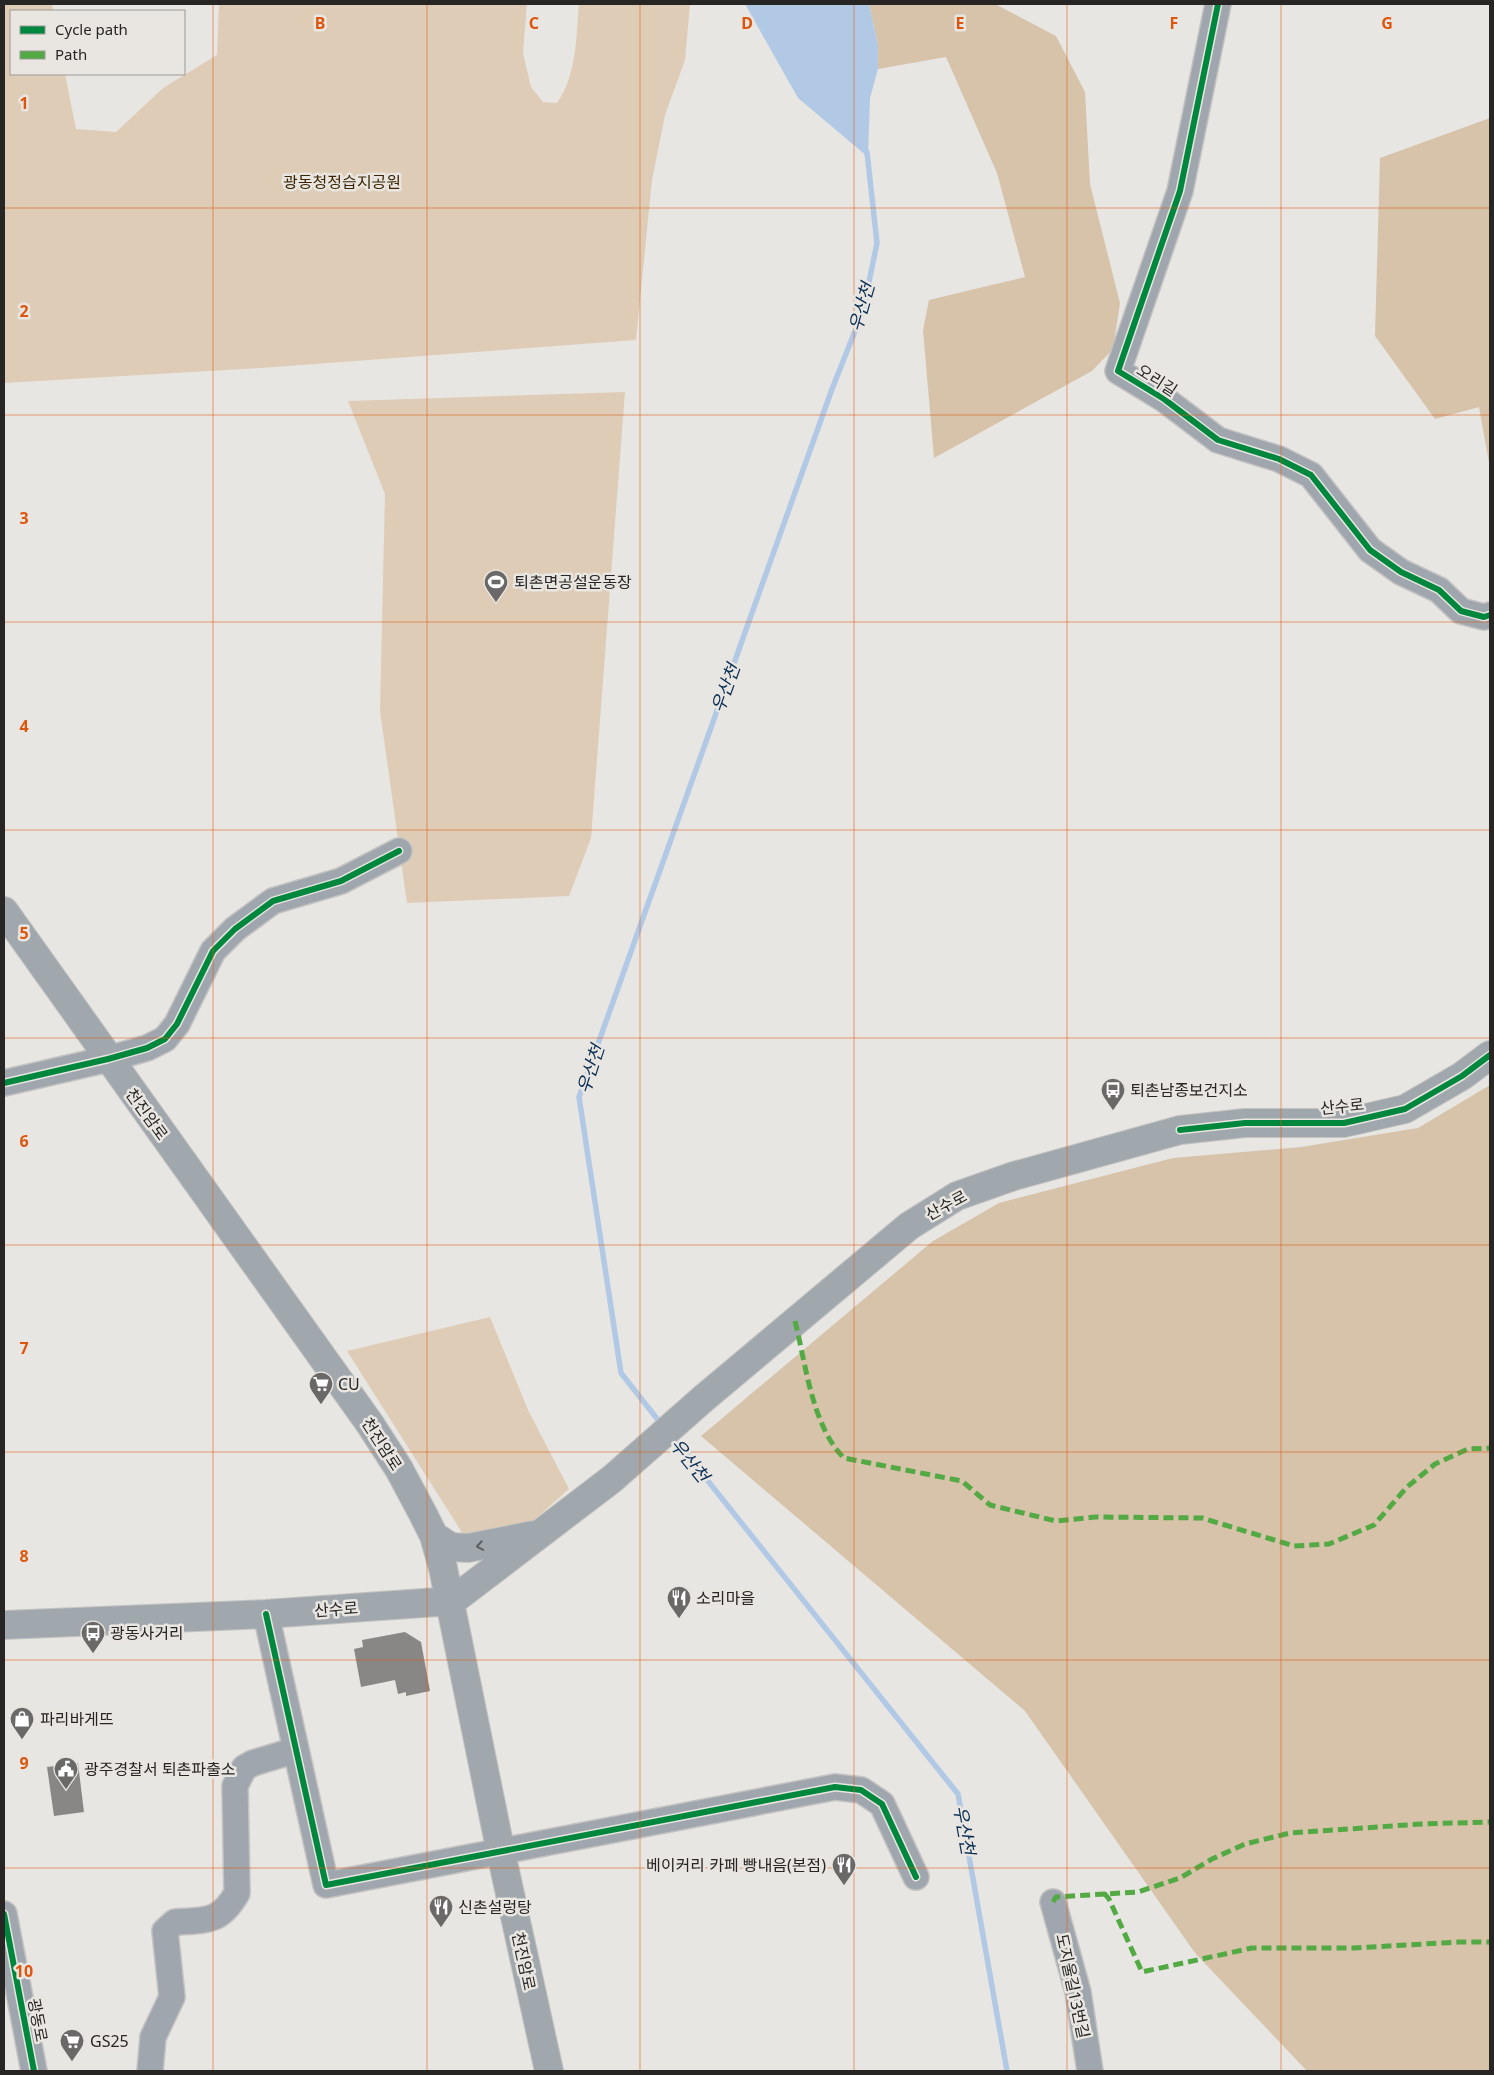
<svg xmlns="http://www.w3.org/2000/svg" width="1494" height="2075" font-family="'Noto Sans','Noto Sans KR',sans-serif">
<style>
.green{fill:#deccb6}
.forest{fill:#d6c3a9}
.water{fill:#b1c9e5}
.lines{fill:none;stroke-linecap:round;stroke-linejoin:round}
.stream{stroke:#b1c9e5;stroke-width:5.5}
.building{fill:#898786}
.minor-casing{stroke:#c4c3c1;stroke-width:28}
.major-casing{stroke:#c4c3c1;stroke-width:30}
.minor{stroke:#a0a6ae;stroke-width:25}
.major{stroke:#a1a8ad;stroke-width:28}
.quiet{stroke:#53aa44;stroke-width:5;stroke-dasharray:10 5;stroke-linecap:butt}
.cycleway-casing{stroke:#e9e6e2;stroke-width:9}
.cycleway{stroke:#00873e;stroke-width:6}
.oneway{stroke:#5e6062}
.grid{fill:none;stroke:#de560d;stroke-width:1;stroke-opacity:0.55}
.labels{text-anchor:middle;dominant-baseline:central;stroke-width:5;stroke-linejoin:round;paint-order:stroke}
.park-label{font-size:16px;fill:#3e2602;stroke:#e9e6e2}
.street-label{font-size:16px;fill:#272624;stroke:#e9e6e2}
.poi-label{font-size:16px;fill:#272624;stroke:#e9e6e2;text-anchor:start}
.water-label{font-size:18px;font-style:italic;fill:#092f55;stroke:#e9e6e2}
.grid-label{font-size:16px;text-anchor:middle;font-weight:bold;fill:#de560d;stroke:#e9e6e2;stroke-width:5;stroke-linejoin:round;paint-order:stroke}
</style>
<rect width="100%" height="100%" fill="#e8e6e3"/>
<path class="green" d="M4,4h48l1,7h-42v63h54l11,55 40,3 47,-44 54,-33 2,-51h308l-4,49 8,34 12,15 14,1c20,-28 19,-66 22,-99h111l-5,56 -20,55 -13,65 -16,160 -375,28 -257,15z
M625,392l-34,446 -22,58 -162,7 -27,-192 5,-217 -37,-93z
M490,1317l38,93 41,79 -36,32 -70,13 -116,-183z"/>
<path class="forest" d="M869,4h126l61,32 29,56 5,92 30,119 -7,46 -21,22 -158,87 -11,-128 6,-30 96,-23 -28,-104 -51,-116 -68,12v-24z
M1490,118v350l-11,-61 -44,12 -60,-83 5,-178z
M1490,1085v986h-183l-112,-118 -170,-242 -324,-275 232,-195 66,-38 174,-45 128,-11 117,-19z"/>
<path class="water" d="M745,4h124l9,41v24l-8,29 -2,59 -70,-59z"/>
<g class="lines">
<path class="stream" d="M662,1425l-41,-52 -42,-276 253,-708 31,-78 14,-68 -10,-91
M672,1436l286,358 49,277"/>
</g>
<path class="building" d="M405,1632l16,10 9,49 -24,5v-4l-8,2 -3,-14 -34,7 -7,-38 9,-2 -1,-7z
M78,1763l6,49 -30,4 -7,-49z"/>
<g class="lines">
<defs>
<path id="minor" d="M1218,4l-38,187 -62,180 46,28 54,41 61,19 32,16 59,75 31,22 38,18 22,21 23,6 6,-2
M4,1083l104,-24 39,-11 18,-9 12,-15 36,-73 22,-22 38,-28 68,-20 58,-30
M266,1614l60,271 509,-98 26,3 21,14 34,73
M1053,1902l25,90 12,79
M4,1914l30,157
M150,2071l3,-34 19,-40 -7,-66 10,-9c31,-2 45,1 62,-29l-2,-107 9,-18 9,-5 43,-13"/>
<path id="major" d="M4,911l366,513 29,45 24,45 11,22 9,32 58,285 48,218
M434,1536l17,11 17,1 66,-13
M4,1625l262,-11 186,-13 160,-122 92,-81 205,-172 48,-30 57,-20 166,-46 65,-7h99l61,-14 57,-33 28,-21"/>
</defs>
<use href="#minor" class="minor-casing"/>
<use href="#major" class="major-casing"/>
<use href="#minor" class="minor"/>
<use href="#major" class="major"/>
<path class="quiet" d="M795,1321c11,44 17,105 49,137l118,23 28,24 66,16 39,-4 107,1 92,28 35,-2 45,-19 33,-38 28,-23 33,-15 22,-1
M1104,1893l5,6 33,73 110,-24h102l105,-6h31
M1053,1902l3,-5 82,-5 42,-14 32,-19 33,-15 45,-11 131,-9 69,-2"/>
<defs>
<path id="cycleway" d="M1218,4l-38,187 -62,180 46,28 54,41 61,19 32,16 59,75 31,22 38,18 22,21 23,6 6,-2
M4,1083l104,-24 39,-11 18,-9 12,-15 36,-73 22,-22 38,-28 68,-20 58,-30
M1180,1130l65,-7h99l61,-14 57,-33 28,-21
M266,1614l60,271 509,-98 26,3 21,14 34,73
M4,1914l30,157"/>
</defs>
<use href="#cycleway" class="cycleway-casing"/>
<use href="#cycleway" class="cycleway"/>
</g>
<defs><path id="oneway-chevron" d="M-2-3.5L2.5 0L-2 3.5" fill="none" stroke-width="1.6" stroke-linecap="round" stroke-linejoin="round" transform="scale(1.25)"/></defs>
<use class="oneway" href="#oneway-chevron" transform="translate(480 1546) rotate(170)"/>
<path class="grid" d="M213,4v2067M427,4v2067M640,4v2067M854,4v2067M1067,4v2067M1281,4v2067M4,208h1486M4,415h1486M4,622h1486M4,830h1486M4,1038h1486M4,1245h1486M4,1452h1486M4,1660h1486M4,1868h1486"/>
<defs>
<symbol id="stadium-pin" viewBox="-11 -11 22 30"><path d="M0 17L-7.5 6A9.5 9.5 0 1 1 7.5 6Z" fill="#6b6967" stroke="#e9e6e2"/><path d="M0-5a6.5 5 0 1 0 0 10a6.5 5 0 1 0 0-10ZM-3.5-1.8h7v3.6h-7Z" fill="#fff"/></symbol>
<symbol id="bus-pin" viewBox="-11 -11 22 30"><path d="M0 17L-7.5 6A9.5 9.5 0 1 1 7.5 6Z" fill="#6b6967" stroke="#e9e6e2"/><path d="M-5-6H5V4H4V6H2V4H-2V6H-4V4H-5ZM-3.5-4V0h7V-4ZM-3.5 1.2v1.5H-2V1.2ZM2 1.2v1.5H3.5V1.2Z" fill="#fff"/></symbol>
<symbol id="supermarket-pin" viewBox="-11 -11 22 30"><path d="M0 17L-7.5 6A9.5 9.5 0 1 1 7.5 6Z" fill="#6b6967" stroke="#e9e6e2"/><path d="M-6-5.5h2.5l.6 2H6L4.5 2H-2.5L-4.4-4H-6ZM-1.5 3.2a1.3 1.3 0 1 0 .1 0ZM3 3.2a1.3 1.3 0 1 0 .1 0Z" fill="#fff"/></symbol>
<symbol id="restaurant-pin" viewBox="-11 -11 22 30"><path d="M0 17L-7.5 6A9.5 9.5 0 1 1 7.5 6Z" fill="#6b6967" stroke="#e9e6e2"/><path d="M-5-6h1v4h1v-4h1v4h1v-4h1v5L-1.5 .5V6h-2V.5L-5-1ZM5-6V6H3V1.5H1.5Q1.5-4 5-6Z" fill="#fff"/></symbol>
<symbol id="shop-pin" viewBox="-11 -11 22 30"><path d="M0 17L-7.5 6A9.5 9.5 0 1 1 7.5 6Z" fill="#6b6967" stroke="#e9e6e2"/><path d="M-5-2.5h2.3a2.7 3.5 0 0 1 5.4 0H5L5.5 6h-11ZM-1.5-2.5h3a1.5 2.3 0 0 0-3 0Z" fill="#fff"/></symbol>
<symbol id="civic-pin" viewBox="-11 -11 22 30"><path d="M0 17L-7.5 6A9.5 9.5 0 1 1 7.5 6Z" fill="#6b6967" stroke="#e9e6e2"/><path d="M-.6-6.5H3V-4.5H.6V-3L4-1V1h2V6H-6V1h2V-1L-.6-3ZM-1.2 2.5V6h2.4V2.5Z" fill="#fff"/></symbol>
</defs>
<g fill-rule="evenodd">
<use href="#stadium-pin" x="482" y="568" width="28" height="38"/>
<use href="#bus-pin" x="1099" y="1076" width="28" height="38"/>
<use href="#supermarket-pin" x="307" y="1370" width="28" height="38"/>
<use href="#restaurant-pin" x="665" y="1584" width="28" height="38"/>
<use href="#bus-pin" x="79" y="1619" width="28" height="38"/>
<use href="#shop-pin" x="8" y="1705" width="28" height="38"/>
<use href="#civic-pin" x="52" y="1755" width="28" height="38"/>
<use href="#restaurant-pin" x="830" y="1851" width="28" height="38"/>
<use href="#restaurant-pin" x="427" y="1893" width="28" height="38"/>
<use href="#supermarket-pin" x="58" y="2027" width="28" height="38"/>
</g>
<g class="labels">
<g class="park-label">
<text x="342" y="182">광동청정습지공원</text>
</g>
<g class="street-label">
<text transform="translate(1157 380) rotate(33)">오리길</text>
<text transform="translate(1342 1106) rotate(-6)">산수로</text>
<text transform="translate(147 1114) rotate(54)">천진암로</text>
<text transform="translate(946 1205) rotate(-28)">산수로</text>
<text transform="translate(382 1444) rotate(57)">천진암로</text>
<text transform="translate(336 1609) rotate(-4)">산수로</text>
<text transform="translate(524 1961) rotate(78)">천진암로</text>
<text transform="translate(1073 1986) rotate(78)">도지울길13번길</text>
<text transform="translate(38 2020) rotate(79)">광동로</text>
</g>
<g class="poi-label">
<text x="514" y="582">퇴촌면공설운동장</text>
<text x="1130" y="1090">퇴촌남종보건지소</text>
<text x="338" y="1384">CU</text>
<text x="696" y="1598">소리마을</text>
<text x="110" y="1633">광동사거리</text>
<text x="40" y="1719">파리바게뜨</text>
<text x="84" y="1769">광주경찰서 퇴촌파출소</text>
<text x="826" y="1865" text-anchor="end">베이커리 카페 빵내음(본점)</text>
<text x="458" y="1907">신촌설렁탕</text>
<text x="90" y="2041">GS25</text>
</g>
<g class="water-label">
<text transform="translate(861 307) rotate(-74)">우산천</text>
<text transform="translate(725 688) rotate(-70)">우산천</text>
<text transform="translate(590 1069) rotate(-72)">우산천</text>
<text transform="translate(690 1460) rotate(51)">우산천</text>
<text transform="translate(965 1830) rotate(80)">우산천</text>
</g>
</g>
<g class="grid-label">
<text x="320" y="29">B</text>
<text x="534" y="29">C</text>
<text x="747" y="29">D</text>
<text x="960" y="29">E</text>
<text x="1174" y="29">F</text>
<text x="1387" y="29">G</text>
<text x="24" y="109">1</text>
<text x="24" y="317">2</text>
<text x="24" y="524">3</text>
<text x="24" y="732">4</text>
<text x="24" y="939">5</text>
<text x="24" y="1147">6</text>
<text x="24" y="1354">7</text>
<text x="24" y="1562">8</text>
<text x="24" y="1769">9</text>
<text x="24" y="1977">10</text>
</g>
<rect width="1494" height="2075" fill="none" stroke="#272624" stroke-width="10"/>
<rect x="10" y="10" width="175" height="65" fill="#e9e6e2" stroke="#9b9996"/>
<rect x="20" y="26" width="25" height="8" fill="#00873e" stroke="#9b9996"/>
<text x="55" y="35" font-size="15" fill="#272624">Cycle path</text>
<rect x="20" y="51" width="25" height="8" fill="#53aa44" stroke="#9b9996"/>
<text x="55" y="60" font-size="15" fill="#272624">Path</text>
</svg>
